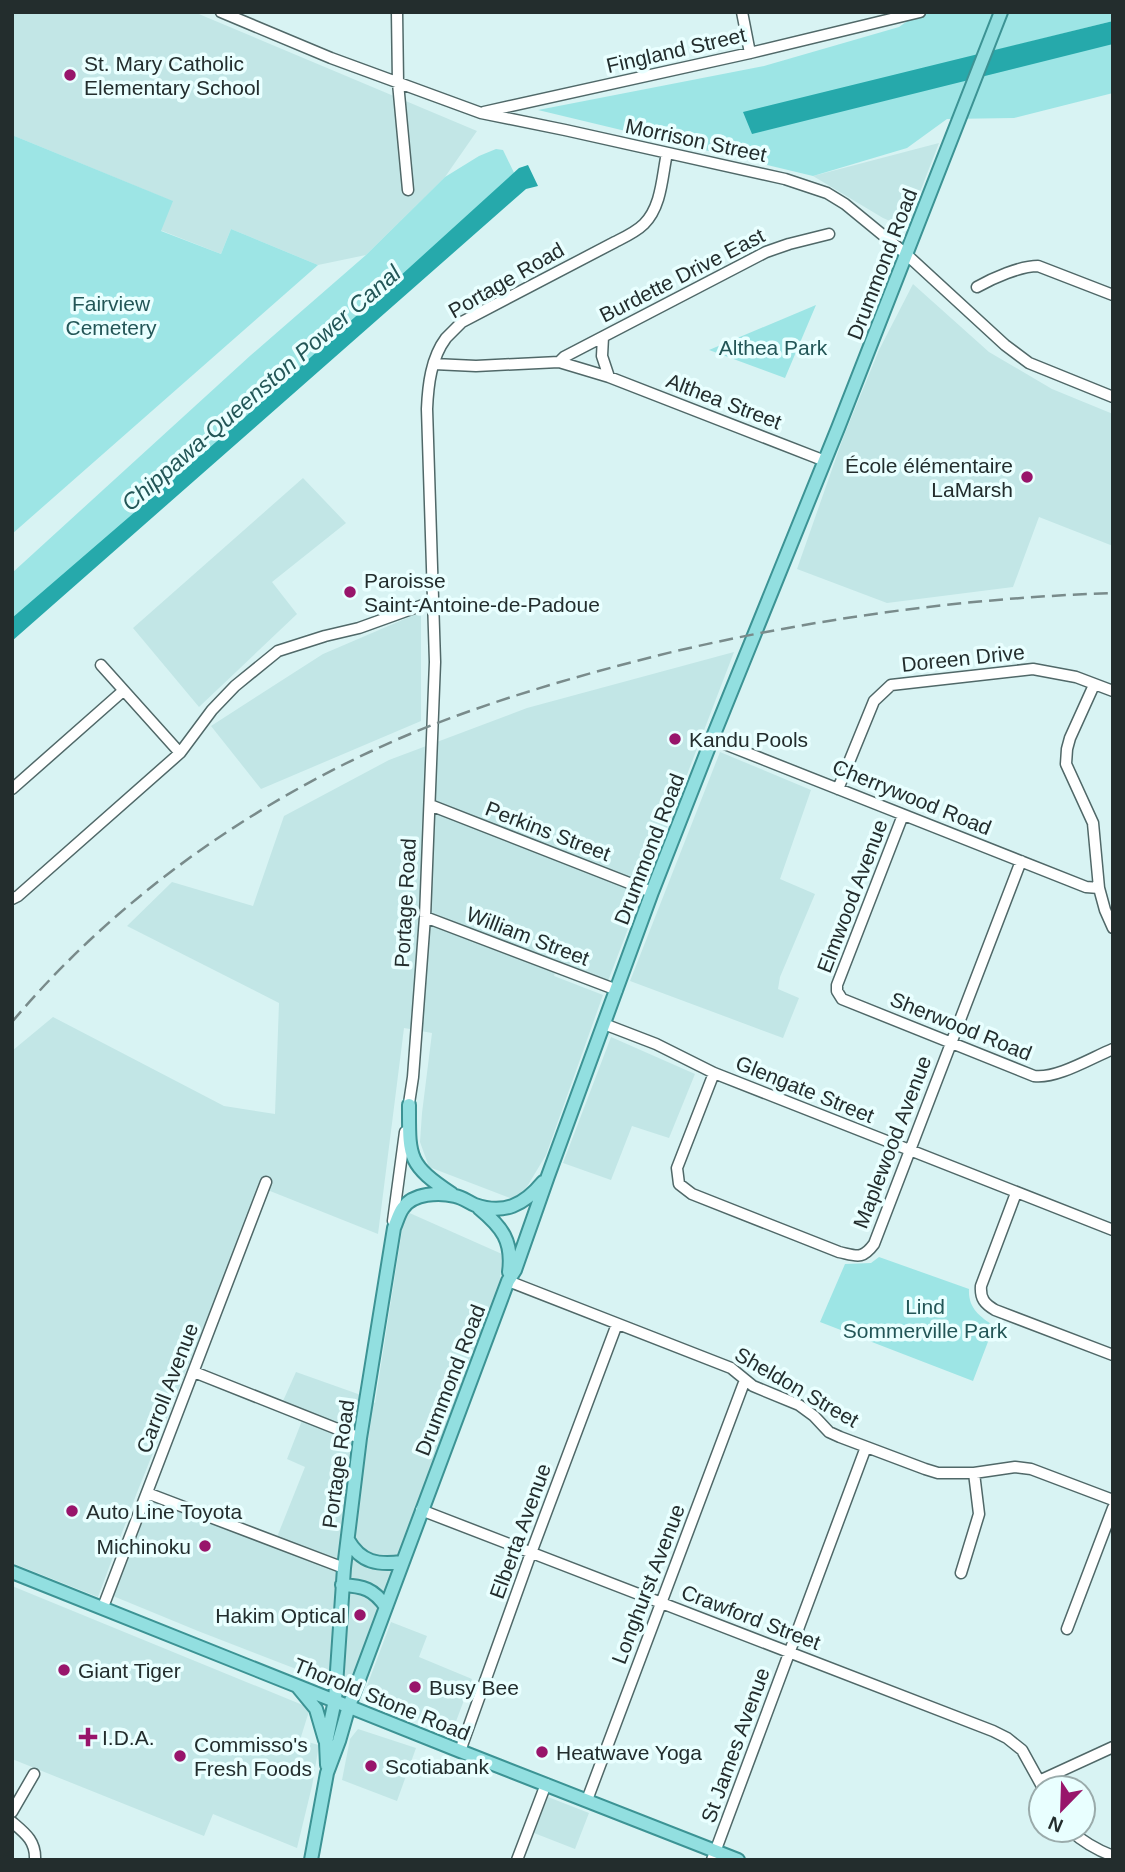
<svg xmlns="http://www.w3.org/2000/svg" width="1125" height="1872" font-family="Helvetica,sans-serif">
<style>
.built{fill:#c2e6e6}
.green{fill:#9de5e5}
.water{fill:#26a9ab}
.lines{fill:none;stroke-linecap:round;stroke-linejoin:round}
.minor-casing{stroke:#506868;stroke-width:13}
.major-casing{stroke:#3c9394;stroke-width:16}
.minor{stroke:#fff;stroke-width:10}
.major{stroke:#92dfe0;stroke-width:12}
.rail{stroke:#798b8b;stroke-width:2.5;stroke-dasharray:14 7;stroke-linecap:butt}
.poi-dot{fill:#98156b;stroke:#e9ffff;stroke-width:2.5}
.labels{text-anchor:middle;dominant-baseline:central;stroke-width:7;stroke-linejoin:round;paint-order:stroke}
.street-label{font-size:21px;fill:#232d2d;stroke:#e9ffff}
.poi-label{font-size:21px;fill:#232d2d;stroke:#e9ffff;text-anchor:start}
.park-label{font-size:21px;fill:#235657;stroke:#e9ffff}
.water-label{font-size:23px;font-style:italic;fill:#235657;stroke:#e9ffff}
</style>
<rect width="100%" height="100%" fill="#d8f3f3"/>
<path class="built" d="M13,12h181l283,119 -32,46 -79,78 -48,10 -87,-36 -10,25 -61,-24 12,-29 -160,-66z
M939,143l-33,85 -23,-10 -70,-42z
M913,284l76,68 63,37 61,25v132l-74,-29 -26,70 -126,16 -90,-34 46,-131 36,-88z
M303,478l43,45 -74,59 25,32 -98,93 -66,-79z
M421,612v109l-160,68 -50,-63 112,-72z
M734,652l-126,329 -50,-18 -4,13 49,19 -57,160 -18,30 -13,15 -86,-33 -9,-25 2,-29 10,-80 -28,-5 -26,206 -118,-47 -124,308 -38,102 -86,-34v-512l41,-34 171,89 51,8 4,-111 -152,-77 45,-44 81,24 31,-90 105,-56 138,-52z
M720,752l91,38 -31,89 35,15 -35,83 -2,12 21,9 -16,40 -153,-57z
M611,1037l84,37 -26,64 -37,-12 -21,54 -48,-17z
M405,1211l97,43 -2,29 -152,406 -150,-58 -85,-35 39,-98 121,49 32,-80 -18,-8 18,-46 -22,-12 13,-29 62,22 17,9z
M12,1586l298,122 -10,32 19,5 -7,41 -15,62 -84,-34 -9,22 -192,-77z
M391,1622l36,14 -8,21 53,22 -20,53 -80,-31 -7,-10z
M358,1729l58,19 -19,53 -55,-21 8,-41z
M548,1797l41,16 -14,36 -41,-16z"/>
<path class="green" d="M920,12h193v9l-331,83 331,-61v50l-99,25 -67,1 -40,29 -94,28 -275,-66 226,-44 135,-39z
M12,135l161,66 -12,30 60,23 10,-25 87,36 -306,269z
M496,149l7,1 15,31 -506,443v-51l239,-218 115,-100 79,-78 34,-21z
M816,305l-31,73 -76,-28z
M879,1257l90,32c-1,19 10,27 25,37l-21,55 -153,-59 25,-58 26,-1z"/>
<path class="water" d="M1113,21v23l-361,90 -9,-22z
M528,165l10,21 -12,3 -514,452v-23l233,-201 274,-249z"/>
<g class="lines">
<defs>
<path id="minor" d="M221,12l110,46 150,55 84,17 220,49 42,14 18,11 61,50 99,91 24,18 84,34
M397,12l1,71 10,107
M742,12l8,41
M484,112l266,-59 170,-41
M977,287c16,-9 43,-21 61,-21l75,29
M603,337l-1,19 7,21
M559,362l5,-5 202,-105 23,-8 40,-10
M434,364l42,2 83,-4 50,15 216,84
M101,665l79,88
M1094,685l-24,53 -3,11 -1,15 27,59 6,65 6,22 8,18
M712,739l374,148 13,1
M12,789l111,-98
M838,789l36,-88 17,-16 142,-16 43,8 37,14
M430,805l222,87
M903,815l-66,170v6l5,8 192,77c23,3 57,-18 79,-27
M12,899l6,-3 162,-143 32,-43 23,-24 43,-35 47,-15 34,-8 75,-27
M425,917l192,73
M604,1024l52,20 58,29 399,157
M714,1073l-37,95 2,16 13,10 147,58c18,4 23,8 35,-8l147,-383
M408,1110l5,-33 12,-160 10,-255 -8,-253c1,-24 4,-51 19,-71 5,-5 11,-11 16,-16l153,-80c10,-5 21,-10 29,-18 18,-18 18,-48 23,-71
M1016,1193l-35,93c-1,13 4,18 14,24l118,45
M393,1221l12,-89
M508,1281l223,87 22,18 46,19 15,11 15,16 11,5 85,32 13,4h36l41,-6 16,2 82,31
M194,1372l166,66
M147,1493l197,75
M421,1510l572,221 14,7 15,12 21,38
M961,1573l18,-59 -5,-41
M103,1607l163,-425
M1067,1629l46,-121
M460,1751l71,-198 86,-229
M1039,1781l74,-34
M587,1800l158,-420
M12,1812l22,-38
M12,1822c13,11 24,19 23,38
M1070,1830c13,12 27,20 43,26
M517,1860l29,-76
M712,1860l154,-413"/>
<path id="major" d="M409,1105c0,52 -2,59 43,89
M479,1208c23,19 34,33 30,64
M348,1540c13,23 30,25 54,22
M12,1572l448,179 278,109
M342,1585c21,1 32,4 44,22
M297,1686l19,23 9,31
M327,1765l-1,-22 9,-43 9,-132 16,-130 34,-210c3,-7 5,-15 9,-20 10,-15 36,-16 52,-12 7,1 13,6 20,9 29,10 49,0 68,-23
M311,1860l16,-87 12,-32 10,-35 159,-425 7,-11 33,-94 104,-284 60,-153 126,-311 163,-416"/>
</defs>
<use href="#minor" class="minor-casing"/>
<use href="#major" class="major-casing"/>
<use href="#minor" class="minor"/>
<use href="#major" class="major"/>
<path class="rail" d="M12,1022c111,-132 261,-234 420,-297 78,-30 159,-53 240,-73 145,-34 292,-54 441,-59"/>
</g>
<g class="poi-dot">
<circle cx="70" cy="75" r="7"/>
<circle cx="1027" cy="477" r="7"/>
<circle cx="350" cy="592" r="7"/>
<circle cx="675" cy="739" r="7"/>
<circle cx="72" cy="1511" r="7"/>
<circle cx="205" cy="1546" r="7"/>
<circle cx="360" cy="1615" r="7"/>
<circle cx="64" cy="1670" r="7"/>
<circle cx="415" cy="1687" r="7"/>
<path d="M84.5 1726.5h7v7h7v7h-7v7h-7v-7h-7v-7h7z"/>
<circle cx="542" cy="1752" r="7"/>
<circle cx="180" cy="1756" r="7"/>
<circle cx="371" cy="1766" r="7"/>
</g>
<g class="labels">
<g class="street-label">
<text transform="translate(676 50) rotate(-13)">Fingland Street</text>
<text transform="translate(696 140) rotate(12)">Morrison Street</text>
<text transform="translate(882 264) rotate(-69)">Drummond Road</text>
<text transform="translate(682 275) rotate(-27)">Burdette Drive East</text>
<text transform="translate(506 280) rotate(-30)">Portage Road</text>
<text transform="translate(724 401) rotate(21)">Althea Street</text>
<text transform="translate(963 658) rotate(-6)">Doreen Drive</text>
<text transform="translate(912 797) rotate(22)">Cherrywood Road</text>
<text transform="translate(548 831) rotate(21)">Perkins Street</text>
<text transform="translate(649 849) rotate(-69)">Drummond Road</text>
<text transform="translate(852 896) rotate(-69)">Elmwood Avenue</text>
<text transform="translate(405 903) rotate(-87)">Portage Road</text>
<text transform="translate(528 936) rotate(21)">William Street</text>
<text transform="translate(961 1026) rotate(22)">Sherwood Road</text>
<text transform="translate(805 1089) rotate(22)">Glengate Street</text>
<text transform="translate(892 1142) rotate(-69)">Maplewood Avenue</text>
<text transform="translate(450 1380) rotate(-69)">Drummond Road</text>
<text transform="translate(797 1387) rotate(30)">Sheldon Street</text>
<text transform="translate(167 1388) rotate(-69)">Carroll Avenue</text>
<text transform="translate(338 1464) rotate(-82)">Portage Road</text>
<text transform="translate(520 1531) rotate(-70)">Elberta Avenue</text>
<text transform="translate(648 1584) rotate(-69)">Longhurst Avenue</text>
<text transform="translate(751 1617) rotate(21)">Crawford Street</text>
<text transform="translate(382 1699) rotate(22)">Thorold Stone Road</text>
<text transform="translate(735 1745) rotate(-70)">St James Avenue</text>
</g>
<g class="poi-label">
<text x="84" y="63">St. Mary Catholic<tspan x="84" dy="24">Elementary School</tspan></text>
<text x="1013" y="465" text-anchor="end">École élémentaire<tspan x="1013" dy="24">LaMarsh</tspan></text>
<text x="364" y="580">Paroisse<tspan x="364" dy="24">Saint-Antoine-de-Padoue</tspan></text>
<text x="689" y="739">Kandu Pools</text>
<text x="86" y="1511">Auto Line Toyota</text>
<text x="191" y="1546" text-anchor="end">Michinoku</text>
<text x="346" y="1615" text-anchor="end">Hakim Optical</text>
<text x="78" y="1670">Giant Tiger</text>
<text x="429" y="1687">Busy Bee</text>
<text x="102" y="1737">I.D.A.</text>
<text x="194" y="1744">Commisso's<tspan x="194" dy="24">Fresh Foods</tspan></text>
<text x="556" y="1752">Heatwave Yoga</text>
<text x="385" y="1766">Scotiabank</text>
</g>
<g class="park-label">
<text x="111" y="303">Fairview<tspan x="111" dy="24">Cemetery</tspan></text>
<text x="773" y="347">Althea Park</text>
<text x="925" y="1306">Lind<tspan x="925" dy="24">Sommerville Park</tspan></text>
</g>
<g class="water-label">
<text transform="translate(261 388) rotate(-41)">Chippawa-Queenston Power Canal</text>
</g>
</g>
<rect width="1125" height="1872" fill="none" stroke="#232d2d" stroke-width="28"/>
<g transform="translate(1062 1809) rotate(203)"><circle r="33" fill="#e9ffff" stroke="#9aabab" stroke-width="2"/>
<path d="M0-5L12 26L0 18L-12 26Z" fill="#98156b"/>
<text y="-10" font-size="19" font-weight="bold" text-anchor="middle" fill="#232d2d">N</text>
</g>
</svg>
